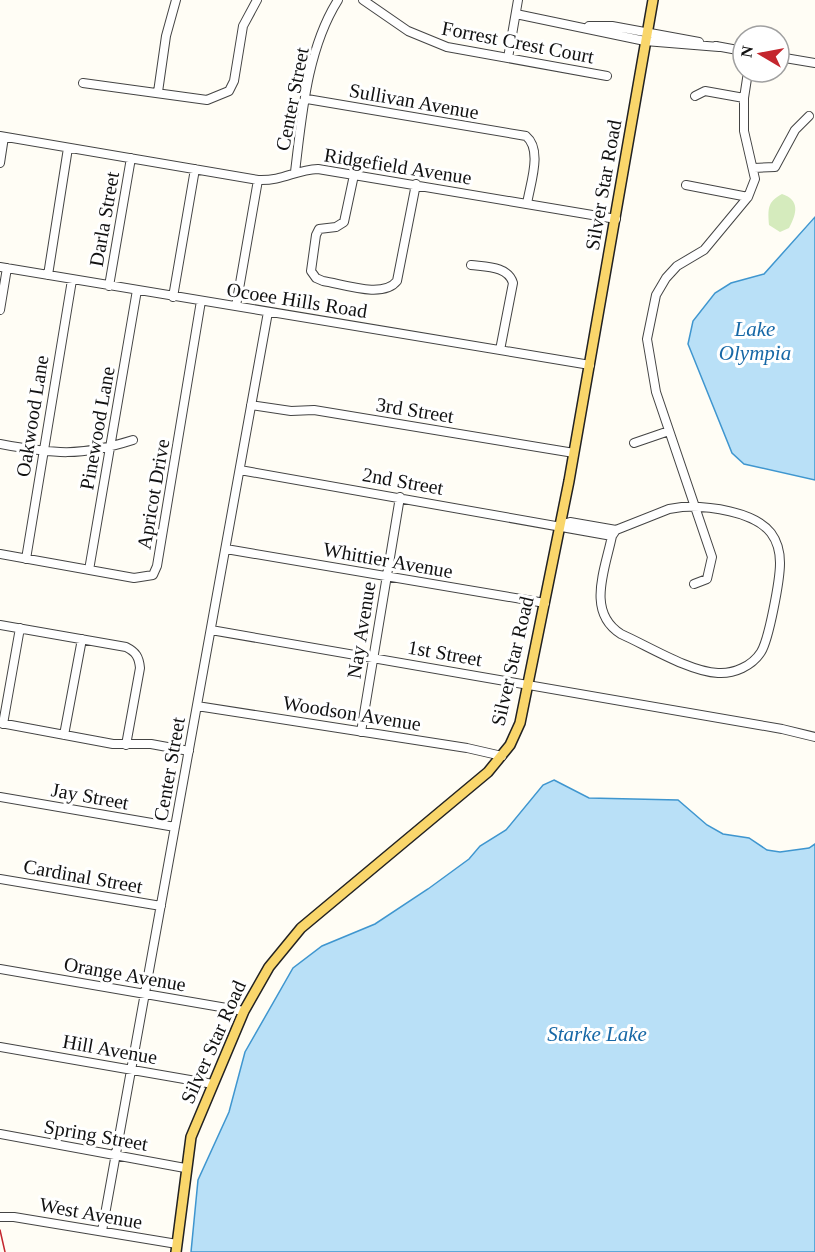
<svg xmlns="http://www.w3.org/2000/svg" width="815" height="1252" font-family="Georgia,serif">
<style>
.green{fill:#d5ebbd}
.water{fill:#b9e0f7;stroke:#3f96cf;stroke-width:1.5}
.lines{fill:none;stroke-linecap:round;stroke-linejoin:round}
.minor-casing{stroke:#444;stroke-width:10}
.major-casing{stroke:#222;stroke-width:12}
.minor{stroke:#fff;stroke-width:8}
.major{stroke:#f9d66b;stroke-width:9}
.rail{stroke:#c4262e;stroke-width:1.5}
.labels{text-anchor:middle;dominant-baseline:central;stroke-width:6;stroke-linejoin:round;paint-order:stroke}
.street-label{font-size:20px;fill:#111;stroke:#fff}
.water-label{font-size:21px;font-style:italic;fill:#1768a6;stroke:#fff}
</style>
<rect width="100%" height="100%" fill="#fffdf5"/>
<path class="green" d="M782,194c18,6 15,19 7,34l-9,4 -11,-7c-1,-16 -2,-23 13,-31z"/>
<path class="water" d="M815,217v263l-71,-16 -12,-11 -44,-109 5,-23 22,-28 16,-10 33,-9z
M554,780l35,18 89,2 29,25 16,9 26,4 18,12 13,2 29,-4 6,-4v408h-624l7,-72 31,-68 16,-60 48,-84 29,-22 53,-22 53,-35 41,-30 11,-13 26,-16 37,-45z"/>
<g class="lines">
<defs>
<path id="minor" d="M363,0l45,31 39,16 160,29
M516,14l129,27 74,6
M589,26h23l87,16
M716,46l27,5
M779,57l36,6
M508,58l10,-58
M83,83l124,17 22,-9 5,-10 9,-55 14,-26
M158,92l8,-56 10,-36
M695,96l10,-5 39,7
M307,99l219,37c17,14 4,48 1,68
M0,136l258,44c26,1 36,-10 60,-11l298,50
M0,163l4,-26
M754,168l21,-1 20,-37 14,-14
M295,172c7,-57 12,-123 43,-172
M354,175l-10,47 -8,5 -17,2 -3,6 -5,36 5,7 7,3c20,3 60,18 74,0l19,-97
M686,185l62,12
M471,265c15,2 37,1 42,18l-13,67
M0,267l590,98
M48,275l20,-127
M109,286l22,-128
M173,297l22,-128
M236,306l22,-126
M0,310l7,-42
M251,405l40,6 23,-1 260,43
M634,443l35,-12
M0,444c54,10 80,13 133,-4
M240,470l372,66
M682,507c26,-1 72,4 89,26 6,8 9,20 9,30 0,17 -11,76 -19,89 -9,14 -27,22 -43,21 -28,-1 -70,-27 -97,-39 -35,-22 -16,-64 -9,-98l4,-6 53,-21z
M560,525l10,-3 46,8
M226,549l319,54
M0,554l134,24 19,-3 4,-9 44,-265
M26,559l46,-279
M89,570l48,-280
M694,584l13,-5 5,-22 -56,-165 -9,-53 9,-44 10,-17 11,-12 27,-16 44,-53 7,-18 -11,-48v-33l4,-26
M0,625l126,22c10,5 13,10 14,21l-14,77
M211,630l571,99 33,8
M197,706l270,42 35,8
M0,723l113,21h38l38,7
M3,724l17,-96
M361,732l39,-235
M64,735l18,-96
M0,797l175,30
M0,879l161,27
M0,969l244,42
M0,1047l213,37
M0,1134l185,34
M0,1217h14l163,27
M102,1231l166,-919"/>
<path id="major" d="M176,1252l15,-115 53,-126 25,-44 32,-39 187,-156 22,-27 10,-22 49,-242 84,-481"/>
</defs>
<use href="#minor" class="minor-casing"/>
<use href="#major" class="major-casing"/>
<use href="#minor" class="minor"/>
<use href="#major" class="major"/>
<path class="rail" d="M0,1230l5,22"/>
</g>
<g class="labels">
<g class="street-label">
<text transform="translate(518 42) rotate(11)">Forrest Crest Court</text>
<text transform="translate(292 99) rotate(-79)">Center Street</text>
<text transform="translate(414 101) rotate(10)">Sullivan Avenue</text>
<text transform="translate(398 166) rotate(9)">Ridgefield Avenue</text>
<text transform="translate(603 185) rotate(-80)">Silver Star Road</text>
<text transform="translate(104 219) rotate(-80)">Darla Street</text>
<text transform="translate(297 300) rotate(9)">Ocoee Hills Road</text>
<text transform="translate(415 410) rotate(9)">3rd Street</text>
<text transform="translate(32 416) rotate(-81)">Oakwood Lane</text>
<text transform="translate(97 428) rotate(-80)">Pinewood Lane</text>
<text transform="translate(403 481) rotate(10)">2nd Street</text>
<text transform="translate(153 494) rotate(-80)">Apricot Drive</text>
<text transform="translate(388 560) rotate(10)">Whittier Avenue</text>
<text transform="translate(361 630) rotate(-81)">Nay Avenue</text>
<text transform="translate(445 653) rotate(10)">1st Street</text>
<text transform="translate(512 661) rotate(-77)">Silver Star Road</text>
<text transform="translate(352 713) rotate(9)">Woodson Avenue</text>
<text transform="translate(169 769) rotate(-80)">Center Street</text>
<text transform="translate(90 796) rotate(10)">Jay Street</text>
<text transform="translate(83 876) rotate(10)">Cardinal Street</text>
<text transform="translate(125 974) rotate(10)">Orange Avenue</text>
<text transform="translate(213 1042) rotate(-66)">Silver Star Road</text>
<text transform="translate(110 1049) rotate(10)">Hill Avenue</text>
<text transform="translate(96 1135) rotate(10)">Spring Street</text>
<text transform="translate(91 1213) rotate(10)">West Avenue</text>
</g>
<g class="water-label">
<text x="755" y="329">Lake<tspan x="755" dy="24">Olympia</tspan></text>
<text x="597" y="1034">Starke Lake</text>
</g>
</g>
<g transform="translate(761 54) rotate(280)"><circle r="28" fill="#ffffff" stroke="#a0a0a0" stroke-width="1.5"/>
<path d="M0-4.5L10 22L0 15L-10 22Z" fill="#c4262e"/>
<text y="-9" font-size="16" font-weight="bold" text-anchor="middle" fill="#111111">N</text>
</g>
</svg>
